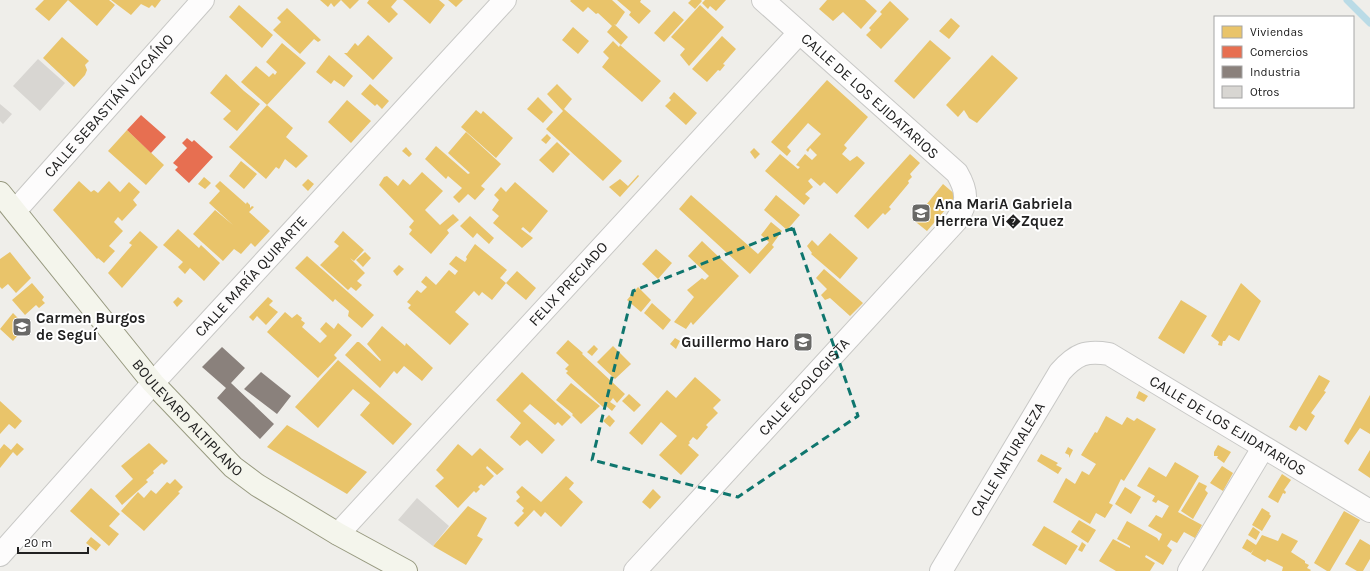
<svg xmlns="http://www.w3.org/2000/svg" width="1370" height="571" font-family="Karla,sans-serif">
<style>
.homes{fill:#e9c46a}
.shops{fill:#e76f51}
.industry{fill:#8a817c}
.lines{fill:none;stroke-linecap:round;stroke-linejoin:round}
.stream{stroke:#badbe6;stroke-width:7}
.building{fill:#d8d6d2}
.street-casing{stroke:#c8c8c6;stroke-width:24}
.secondary-casing{stroke:#989a80;stroke-width:24}
.street{stroke:#fdfcfc;stroke-width:22}
.secondary{stroke:#f4f5ec;stroke-width:22}
.marked{fill:none;stroke:#0f766e;stroke-width:3;stroke-dasharray:8 5;stroke-linejoin:round}
.labels{text-anchor:middle;dominant-baseline:central;stroke-width:4;stroke-linejoin:round;paint-order:stroke}
.street-label{font-size:15px;fill:#212121;stroke:#fff}
.poi-label{font-size:15px;font-weight:bold;fill:#212121;stroke:#fff;text-anchor:start}
</style>
<rect width="100%" height="100%" fill="#efeeea"/>
<path class="homes" d="M44,0h24l-19,21 -14,-12z
M68,0h41l6,5 -18,21z
M111,0h50l-6,8 -3,-3 -3,3 -8,-4 -10,11z
M320,0h21l-7,7 -3,-4 -3,4z
M341,0h18l-9,9z
M369,0h28l-6,7 7,7 -9,9 -22,-20z
M403,0h36l6,5 -15,19z
M448,0h15l-7,7z
M571,0h41l13,12 -9,13 -2,-1 14,13 -7,8 -14,-13 5,-6 -14,-13 -2,1 -8,-7 -5,5 -13,-11z
M617,0h24l-1,2 11,9 -12,13 -10,-9 2,-3z
M691,0h10l1,1 -7,8 -7,-6z
M705,0h21l-10,11 -6,-5 -2,3 -6,-6z
M827,0h38l12,11 -16,18 -18,-17 -10,9 -14,-12z
M890,1l19,18 -28,30 -15,-14 5,-5 -2,-2 13,-14 -2,-2z
M239,5l34,30 -11,13 -33,-31z
M700,5l24,22 -35,39 -9,-11 5,-6 -14,-12z
M287,8l34,32 -3,2 -4,-3 -14,15 -27,-24 8,-8 -4,-4z
M674,11l10,9 -20,22 -10,-9z
M951,18l9,8 -11,13 -10,-8z
M573,27l16,14 -11,13 -16,-14z
M368,35l25,23 -20,22 -29,-27h3l8,-10 3,3z
M722,36l14,13 -13,15 2,1 -5,6 -2,-1 -11,12 -15,-13z
M62,37l27,24 -4,4 2,5 -2,5 -11,12 -31,-29z
M930,40l21,18 -37,41 -20,-18z
M613,41l6,6 1,-2 41,36 -19,21 -40,-35 7,-9 -6,-6z
M282,43l24,20 -39,42 26,23 -7,9 22,19 -12,12 -11,-9 -6,10 -3,-2 -10,12 -37,-32 38,-42 -26,-23 15,-16 13,11 4,-4 2,2 2,-3 -11,-10z
M329,55l24,21 -9,11 -10,-7 -3,4 -15,-12z
M992,55l26,23 -41,45 -8,-5 -5,-8 -6,7 -12,-12z
M226,74l18,17 16,13 -23,27 -14,-12 8,-8 -21,-18z
M827,80l41,37 -24,28 3,3 -5,6 8,7 7,-5 8,7 -28,31 -13,-12 -4,4 -9,-8 -3,3 5,6 -8,7 5,4 -6,7 -39,-34 15,-17 18,15 2,-2 -4,-2 9,-11 7,6 5,-5 -7,-7 -2,4 -2,-2 15,-16 -13,-11 -21,24 4,4 -4,5 -16,-14z
M370,84l19,17 -7,8 -5,-5 -2,2 -14,-12z
M557,84l15,15 -8,10 58,52 -19,20 -57,-52 17,-18 -16,-17z
M674,92l23,21 -11,12 -21,-19 6,-6 -2,-2z
M538,97l15,15 -10,11 -16,-14z
M347,100l24,21 -20,22 -23,-21z
M476,110l5,4 2,-3 30,27 -17,20 -35,-31z
M127,130l37,35 -18,20 -38,-34z
M466,132l35,32 -20,22 4,3 -10,11 -7,-6 -9,9 -6,-6 9,-9 -14,-12 -2,3 -21,-20 11,-13 32,28 2,-1 -22,-20z
M547,134l4,4 -5,6 -5,-4z
M557,142l13,12 -17,19 -14,-13z
M406,147l6,7 -3,3 -7,-6z
M754,148l6,6 -5,5 -5,-7z
M910,154l10,9 -10,11 2,3 -4,4 1,2 -20,24 2,2 -6,6 -2,-2 -15,16 -14,-13z
M241,161l16,13 -13,15 -15,-13z
M422,172l21,19 -18,19 15,15 13,-11 6,6 -12,10 2,3 -18,21 -22,-20 3,-4 -3,-3 5,-6 -35,-36 5,-8 3,-1 11,10 5,-7 7,6z
M638,175l1,1 -19,21 -11,-10 11,-8 8,7z
M204,177l7,6 -6,6 -7,-5z
M308,179l6,5 -6,7 -6,-6z
M79,181l12,11 3,-2 4,3 11,-12 11,11 9,-10 11,10 -7,8 4,5 -15,16 -4,-4 -4,5 9,9 -14,15 6,5 -11,12 -6,-5 -1,1 -44,-49z
M220,181l26,23 1,-2 3,3v3l2,-2 2,1 -5,5 21,19 -15,16 -4,-4 -10,11 -7,-5 -11,12 -30,-27 22,-24 18,15 -24,-22 11,-12 -5,-5z
M515,182l33,29 -18,22 -7,-6 -2,2 12,9 -11,10 -29,-25 6,-7 -7,-6 7,-10 -5,-5 7,-8 5,5z
M943,184l14,12 -30,35 -15,-12 4,-5 2,1z
M691,195l67,59 11,-12 -8,-7 10,-13 11,9 -10,14 2,2 -24,27 -71,-65z
M776,195l24,20 -13,15 -23,-20z
M470,216l24,22 -5,6 -12,-11 -4,5 -13,-12z
M178,229l21,19 2,-3 19,18 -16,18 -14,-13 -5,6 -7,-7 5,-5 -20,-17z
M140,231l18,16 -36,41 -14,-15 24,-28 -3,-2z
M343,231l21,19 -10,11 -4,-3 15,15 -8,8 5,4 -6,6 -5,-4 -3,3 -28,-25 19,-19 -5,-4z
M830,233l28,25 -18,21 -29,-25 1,-1 -5,-7 5,-6 6,6z
M702,241l37,35 -46,49 -2,-3 -5,7 -12,-7 20,-25 -7,-7 15,-12 3,2 4,-4 -21,-20z
M475,244l32,26 -7,8 6,5 -14,17 -10,-8 -3,4 -5,-5 -19,21 14,12 -19,21 -42,-37 3,-3 -4,-3 10,-12 4,3 6,-6 -6,-5 5,-6 10,9 13,-15 6,5 3,-4 -9,-7 7,-8 9,6 2,-3 -1,-2z
M656,249l16,14 -14,16 -16,-15z
M10,252l21,26 -15,15 -8,-9 -6,5 -2,-2v-28z
M365,252l6,6 -8,9 -7,-7z
M307,256l67,59 -12,13 -14,-12 1,-5 -14,-12 -2,3 -38,-34z
M399,265l5,4 -7,7 -4,-5z
M824,269l39,34 -13,13 -20,-18 -5,2 -4,-5 6,-6 -11,-11z
M517,271l19,17 -10,12 -20,-17z
M32,283l12,14 -2,3 3,3 -6,5 -3,-3 -11,10 -13,-15z
M1241,283l20,18 -22,40 -10,-6 -4,6h-2l-1,5 -4,-1 1,-3 -8,-6z
M638,287l13,13 -10,12 -14,-12z
M178,297l5,4 -6,6 -4,-5z
M268,297l5,4 -4,4 9,7 -12,13 -9,-9 -4,5 -4,-4z
M1181,300l26,16 -23,38 -26,-16z
M652,303l19,17 -8,10 -19,-17z
M285,312l7,6 5,-4 5,4 -1,2 4,3 -3,4 18,16 7,-7 -7,-7 6,-7 8,7 4,-6 14,12 -18,20 3,3 -19,20 -51,-46z
M13,313l13,13 -13,15 -13,-12z
M382,326l23,20 1,-3 27,25 -11,13 -18,-15 -7,8 -3,-3 -14,17 -35,-33 12,-13h2l21,19 1,-1 -14,-16z
M675,338l5,3 -4,8 -6,-5z
M568,340l15,13 -1,1 43,40 -8,9 -4,-5 -3,4 6,4 -4,5 -7,-6 -2,2 -37,-34 2,-2 -3,-2 4,-4 -13,-12z
M594,345l4,4 -6,7 -5,-4z
M613,346l18,18 -16,15 -18,-17z
M338,360l74,64 -19,21 -33,-30 10,-12 -17,-14 -35,39 -23,-21z
M522,372l49,45 -9,9 -4,-4 -3,3 -25,-21 -7,7 32,29 -13,14 -15,-14 -7,6 -10,-9 11,-14 -25,-23z
M1319,375l11,6 -6,10 2,1 -15,21 4,3 -9,15 -7,-5 -3,5 -7,-4z
M695,377l26,23 -8,8 5,5 -12,12 2,2 -11,13 -4,-3 -4,5 1,1 -2,2 11,10 -18,20 -22,-20 18,-19 -16,-14 -19,23 -13,-12 38,-43 9,8z
M571,383l29,23 -19,18 -9,-9 1,-1 -17,-14z
M1139,391l9,5 -4,6 -8,-4z
M629,394l12,11 -7,7 -12,-11z
M1370,395v39l-10,-6 -12,17 -4,-4z
M0,401l22,20 -7,8 -6,-5 -9,10z
M609,415l6,6 -5,6 -7,-6z
M1106,416l16,9 5,-8 7,4 3,-3 19,11 -32,52 -3,-2 -12,24 4,2 -8,13 -9,-5 -6,11 -37,-22 13,-24 9,6 7,-13 7,4 7,-11 -15,-9 14,-23 2,1z
M287,425l80,47 -20,22 -80,-47z
M17,443l7,6 -7,7 -4,-4 -13,16v-19l4,-5 7,6z
M149,443l19,18 -4,4 -2,-2 -9,8 1,2 -8,7 2,2 -26,23 -7,-9 18,-17 -12,-13z
M458,444l14,12 8,-8 24,21 -7,6 -10,-9 -1,2 8,8 -10,10 -3,-2 -3,3 2,2 -4,4 -2,-2 -16,17 -23,-22 9,-8 -8,-8z
M1218,445l13,7 -7,11 -7,-5 1,-2h-4v-4z
M1068,447l5,3 -4,8v-3l-4,-2z
M1370,450v28l-12,-8z
M1041,454l17,9 -2,2 6,3 -4,6 -21,-13z
M1175,462l24,14 -21,36 24,13 -7,13 -11,-6 -7,11 -6,-3 -4,6 5,4 -9,15 -17,-10 -1,2 10,6 -5,8h-34l-17,-10 14,-22 17,9v-2l-13,-7 10,-18 30,17 2,3 3,-7 -14,-8 8,-11 6,3 7,-12 -11,-6 -2,3 -4,-2 3,-5 -18,-10 12,-19 17,10z
M1222,466l11,7 -10,18 -13,-8z
M1282,474l9,6 -7,10 2,2 -1,2 -2,-1 -5,10 -10,-6z
M566,476l8,7 -5,6 14,13 -22,25 -16,-15 -4,5 -7,-7 -16,17 -4,-4 10,-10 -2,-2 2,-3 -8,-7 4,-4 -4,-5 6,-6 19,16z
M175,479l8,8 -5,5 2,1 -36,38 -23,-20 17,-19 6,6 7,-8 5,4 11,-12 3,2z
M1199,482l8,4 -2,4 3,3 -15,26 -12,-8z
M1125,487l16,10 -10,17 -16,-10z
M91,488l29,26 -11,12 10,8 -10,12 -39,-35z
M653,489l8,8 -11,12 -8,-7z
M468,506l19,12 -10,18 6,3 -17,26 -33,-19z
M1262,508l8,5 -1,1 2,2 -9,15 -10,-6z
M1344,511l16,9 -30,51h-3l-13,-8z
M1079,520l17,10 -8,13 -17,-11z
M1044,526l34,20 -12,19 -34,-20z
M1253,527l7,5 -4,8 -8,-5z
M1282,533l16,8 -7,11 14,9v2l4,2 -2,3 4,2 -1,1h-28l1,-4 -16,-8 -2,3 -14,-8 3,-5 -3,4 -9,-5 5,-9 9,6 6,-10 16,6z
M91,537l10,8 -5,6 -10,-8z
M1360,539l10,6v14l-7,12h-6l-12,-7z
M1082,542l4,3 -4,7 -4,-2z"/>
<path class="shops" d="M141,115l25,22 -15,16 -24,-23z
M187,138l5,4 2,-2 19,17 -24,26 -14,-13 3,-3 -5,-4 14,-15 -5,-5z"/>
<path class="industry" d="M222,347l23,21 -14,15 43,41 -14,15 -43,-41 9,-10 -24,-21z
M261,372l30,24 -14,18 -33,-25z"/>
<g class="lines">
<path class="stream" d="M1347,0l23,23"/>
</g>
<path class="building" d="M38,59l27,24 -25,28 -27,-25z
M0,104l12,10 -9,10 -3,-3z
M417,498l32,28 -16,20 -35,-26z"/>
<g class="lines">
<defs>
<g id="street">
<path id="s1" d="M15,211l188,-211"/>
<path id="s2" d="M338,534l461,-501"/>
<path id="s3" d="M0,555l153,-172 352,-383"/>
<path id="s4" d="M635,571l321,-350c12,-18 12,-29 1,-48l-194,-173"/>
<path id="s5" d="M941,571l119,-199c16,-18 26,-22 49,-18l261,157"/>
<path d="M1189,571l74,-123"/>
</g>
<g id="secondary">
<path id="s6" d="M0,193l153,190 80,84 24,18 81,49 68,37"/>
</g>
</defs>
<use href="#street" class="street-casing"/>
<use href="#secondary" class="secondary-casing"/>
<use href="#street" class="street"/>
<use href="#secondary" class="secondary"/>
</g>
<path class="marked" d="M793,228l65,188 -120,81 -146,-37 41,-169z"/>
<defs>
<symbol id="school-square" viewBox="-11 -11 22 22"><rect x="-9" y="-9" width="18" height="18" rx="4" fill="#696967" stroke="#fff"/><path d="M0-5L7-2L0 1L-7-2ZM-4 1L0 2.5L4 1V4Q0 6-4 4Z" fill="#fff"/></symbol>
</defs>
<g fill-rule="evenodd">
<use href="#school-square" x="910" y="202" width="22" height="22"/>
<use href="#school-square" x="11" y="316" width="22" height="22"/>
<use href="#school-square" x="792" y="331" width="22" height="22"/>
</g>
<g class="labels">
<g class="street-label">
<text transform="translate(870 96) rotate(42)">CALLE DE LOS EJIDATARIOS</text>
<text stroke="none"><textPath href="#s1" startOffset="141">CALLE SEBASTIÁN VIZCAÍNO</textPath></text>
<text stroke="none"><textPath href="#s3" startOffset="375">CALLE MARÍA QUIRARTE</textPath></text>
<text stroke="none"><textPath href="#s2" startOffset="340">FELIX PRECIADO</textPath></text>
<text stroke="none"><textPath href="#s4" startOffset="250">CALLE ECOLOGISTA</textPath></text>
<text stroke="none"><textPath href="#s6" startOffset="293">BOULEVARD ALTIPLANO</textPath></text>
<text stroke="none"><textPath href="#s5" startOffset="426">CALLE DE LOS EJIDATARIOS</textPath></text>
<text stroke="none"><textPath href="#s5" startOffset="130">CALLE NATURALEZA</textPath></text>
</g>
<g class="poi-label">
<text x="935" y="204">Ana MariA Gabriela<tspan x="935" dy="17">Herrera Vi�Zquez</tspan></text>
<text x="36" y="318">Carmen Burgos<tspan x="36" dy="17">de Seguí</tspan></text>
<text x="789" y="342" text-anchor="end">Guillermo Haro</text>
</g>
</g>
<rect x="1214" y="16" width="140" height="92" fill="#ffffff" stroke="#a6a6a6"/>
<rect x="1222" y="26" width="20" height="12" fill="#e9c46a" stroke="#a6a6a6"/>
<text x="1250" y="36" font-size="12" fill="#212121">Viviendas</text>
<rect x="1222" y="46" width="20" height="12" fill="#e76f51" stroke="#a6a6a6"/>
<text x="1250" y="56" font-size="12" fill="#212121">Comercios</text>
<rect x="1222" y="66" width="20" height="12" fill="#8a817c" stroke="#a6a6a6"/>
<text x="1250" y="76" font-size="12" fill="#212121">Industria</text>
<rect x="1222" y="86" width="20" height="12" fill="#d8d6d2" stroke="#a6a6a6"/>
<text x="1250" y="96" font-size="12" fill="#212121">Otros</text>
<path d="M18 547v6h70v-6" fill="none" stroke="#212121" stroke-width="2"/>
<text x="24" y="547" font-size="12" fill="#212121" stroke="#ffffff" stroke-width="3" paint-order="stroke">20 m</text>
</svg>
